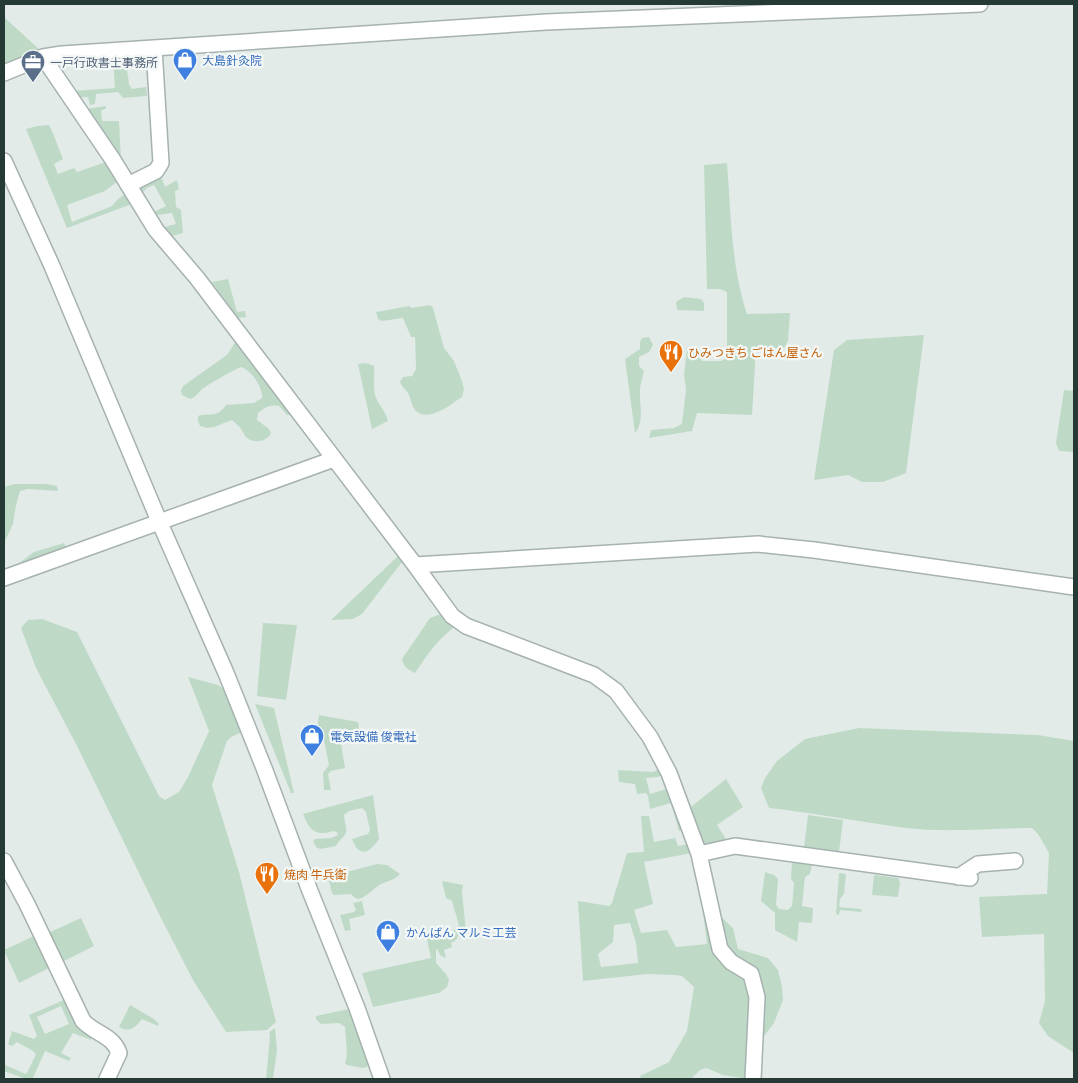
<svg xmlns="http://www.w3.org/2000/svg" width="1078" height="1083" font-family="'PT Sans Narrow','Noto Sans JP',sans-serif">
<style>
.green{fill:#bedac7;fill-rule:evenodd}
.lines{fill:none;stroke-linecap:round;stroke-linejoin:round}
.minor-casing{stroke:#a6b2af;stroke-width:18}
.minor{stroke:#fff;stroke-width:15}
.labels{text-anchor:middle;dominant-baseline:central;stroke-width:4.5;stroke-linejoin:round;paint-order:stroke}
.shop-label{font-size:12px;fill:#366cbe;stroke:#f3f8f6;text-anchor:start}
.service-label{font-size:12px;fill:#4e5e75;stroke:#f3f8f6;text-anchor:start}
.food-label{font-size:12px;fill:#c56008;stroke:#f3f8f6;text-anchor:start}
</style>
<rect width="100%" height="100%" fill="#e3ebe8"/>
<path class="green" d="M4,17l37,34 -37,23z
M113,58h5l1,9 8,2 2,15 3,5 14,-2 1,9 -24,2 -5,-6 -22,2 -1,10 -5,1 -2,-8h-9l-6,-6 42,-3z
M106,106v3h-2l-3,2 1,10h17l2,40 -35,-52z
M49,125l3,6 11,28 -9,5 4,10 16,-6 3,4 29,-10 12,19 -13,10 -38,14 5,17 40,-16 5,-6 9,-7 6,11 -65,24 -41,-99 11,-3z
M727,163c4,50 4,103 20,151l43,-1 -2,28 -4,7 -28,1 -4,66 -55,-2 -5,18 -43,7 2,-8 23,-2 8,-4 4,-35 -2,-14 3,-27 10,2 5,11h19l6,-3v-66l-7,-3h-13l-3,-124z
M159,178l3,1 3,8 12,-7 2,9 -4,2 1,16 5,3 2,23 -15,4 -7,-9 15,-4 -4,-11 -20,3 -13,-23c2,-9 12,-12 20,-15zM154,185l12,21 -12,6 -10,-14 -1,-6 4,-4z
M228,279l9,33 8,-1 1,6 -8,1 -26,-36z
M684,297l17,2 3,4v8l-27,-1 -1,-8z
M430,305l3,3 11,40 10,13 8,20 2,8 -2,8c-11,7 -34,27 -47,13 -3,-4 -4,-10 -6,-15 -2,-5 -7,-7 -9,-13l3,-5 9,-1 4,-7 -1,-32h-4l-8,-19 -21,3 -4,-2 -2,-7 33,-6 3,2z
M924,335l-18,138 -23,9h-21l-14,-7 -34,5 20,-130 13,-10z
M649,337l4,8 -4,7 -10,5v9l5,5c-1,7 -4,13 -4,19 -1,15 5,30 -5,43l-10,-74 15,-10v-7l2,-4z
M239,341l54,70 -2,4h-4l-8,-9c-9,-2 -14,1 -21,7l-1,7 11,8 3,5c-4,9 -18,11 -25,4 -1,-1 -4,-7 -5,-8 -2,-3 -6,-6 -9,-9l-18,7 -7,1 -7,-2 -2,-5v-5c11,-4 19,3 28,-11l28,-2 8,-5c1,-11 -11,-28 -21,-31 -13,6 -27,14 -39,22 -4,4 -6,8 -12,10l-8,-4 -1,-4 2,-5 44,-31 7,-11z
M366,363l8,3c1,10 -1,18 1,29 3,10 11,16 13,26l-16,8 -14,-65z
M1064,390l10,1v61l-15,-1 -3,-8z
M15,484h32l10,2 1,5 -30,-2 -8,2 -4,14 -3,19 -9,19v-56z
M64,543l3,7 -53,17 20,-15z
M398,556h3l1,6 -40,52 -9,5 -22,1z
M443,613l10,10 -1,6c-16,12 -26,28 -37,44 -7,-4 -11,-5 -13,-14l28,-41z
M42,619l35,13 82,164 6,4 14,-8 9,-15 21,-46 -21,-54 30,8 6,4 18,43 -11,5 -4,4 -15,44 27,87 37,150 -9,8 -41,2 -33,-52 -33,-64 -83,-170 -41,-78 -15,-40 7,-8z
M263,623l34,2 -11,75 -29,-4z
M255,704l19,4 20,85h-3z
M319,715l39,7 2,12 -20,3 5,31 -14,3 -3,3 3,16h-7l-1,-17 6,-8 -5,-25 -8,-2z
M859,728l179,7 36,6v312l-26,-17 -9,-13 6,-22 -1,-67 -62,3 -3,-40 68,-3 2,-41 -11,-19 -6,-6c-42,0 -84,5 -126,0 -46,-6 -91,-15 -137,-20l-8,-20 4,-10 12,-17 28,-22z
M660,769l4,6 -7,2 -11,1 4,16 20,-6 15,42 -6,1 -8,-28 -21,6 -2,-13 -2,-3 -9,1 -2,-10 -16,-2 -1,-12 35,2z
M726,779l17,28 -26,18 9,14 -25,6 -14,-35z
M373,795l6,44c-10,15 -20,19 -27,0l16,-5 2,-4 -4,-18 -4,-4 -13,3 -5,4c0,6 5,17 0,21 -3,4 -5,4 -8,10l-16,3 -4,-2 -3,-6 2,-2 16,-1 7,-3 -1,-3c-5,-2 -7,0 -12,1 -14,1 -17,-8 -22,-19z
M808,815l35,5 -4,32 -35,-4z
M641,816h8l5,26 21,-4 3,8 11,-2 3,9 -48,9 9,42 -19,6 7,23 26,-3 9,17 31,-3 -4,-32 12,-1 18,17 5,21 30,9 10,12 4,17 1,13 -9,23 -12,16 -14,40 -25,-4 -17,-7 -6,2 -9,9h-50l-1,-3 29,-14 18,-31 7,-44 -12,-11 -7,-1 -28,-1 -64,7 -5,-80 31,5 3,-3 15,-50 17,-1zM630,923l6,20 2,20 -37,4 -3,-13 15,-12 1,-17z
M792,861l20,3 -2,10 -5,3 -3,29 11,2 -1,15 -13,-1 -2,20 -22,-12v-17l-14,-12 4,-29 9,3 4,4 -2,26 3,4 9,1 4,-4 2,-23 -3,-4z
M377,864l10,1 13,9c-6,7 -15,7 -22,12 -4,3 -15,13 -20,13 -2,0 -6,-4 -7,-5l-17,1 -2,-2 -4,-16z
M839,873l7,1 -2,20 -4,5 -1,8 22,2 1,3 -22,-2 -1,5 -3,-1z
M874,875l24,3 2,4 -2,15 -26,-2z
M442,881l21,4 -1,7 4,39 -6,2 -4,7 -5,3 1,4 -8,3 2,8 -5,-2 -4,-7 -1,1v13l10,11 3,6 -2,7 -8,6 -66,14 -11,-34 69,-15 -5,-23c12,1 26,1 33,-10l-7,-24 -6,-3z
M362,901l3,14 -16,4 2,11 -6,1 -5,-16 14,-3 2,-2 -3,-7z
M81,918l13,28 -32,16 -14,-29z
M34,936l15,32 -30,15 -15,-33z
M64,1000l18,29 10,8 -1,3 -18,-7 -12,20 10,5 -2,3 -24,-10 -12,27 3,1h-10l-22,-8v-13l1,7 21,9 2,-3 8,-17 -3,-3 -16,-9 -5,4 -4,-2 4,-13 22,8 3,-3 -8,-21zM61,1006l8,18 -24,10 -8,-17z
M130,1005l24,14 5,5 -1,2 -16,-7c-7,9 -12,14 -23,8z
M349,1009l20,54 -2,4 -5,1 -15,-3 -2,-2 2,-8 -2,-28 -6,-4 -18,1 -5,-5v-3z
M275,1028l2,22 -4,29h-7l4,-44 -1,-3z"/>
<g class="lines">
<defs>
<path id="minor" d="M43,57l70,103 43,70 41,48 218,287 37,51 14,10 128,49 22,16 34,46 19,36 30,81 21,95 11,13 20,12 6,23 -4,82
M4,73l39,-16 19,-3 484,-32 434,-18
M4,161l48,105 107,255 67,152 38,95 46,123 47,117 25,71
M128,185l28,-14 5,-8 -7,-115
M415,565l343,-21 56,6 260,37
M4,578l330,-119
M699,854l36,-8 235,32
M4,861l23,43 56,117c12,13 30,14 36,32l-12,26
M958,877l20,-13 37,-3"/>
</defs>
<use href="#minor" class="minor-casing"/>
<use href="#minor" class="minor"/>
</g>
<defs>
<symbol id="shop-pin" viewBox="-11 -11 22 30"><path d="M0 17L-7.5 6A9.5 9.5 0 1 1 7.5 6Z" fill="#3f7fe0" stroke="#f3f8f6"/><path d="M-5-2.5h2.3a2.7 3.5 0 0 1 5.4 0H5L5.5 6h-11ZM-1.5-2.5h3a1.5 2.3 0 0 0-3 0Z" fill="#fff"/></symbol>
<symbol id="office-pin" viewBox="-11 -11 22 30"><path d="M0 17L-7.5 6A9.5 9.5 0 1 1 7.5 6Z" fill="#5c6f8a" stroke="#f3f8f6"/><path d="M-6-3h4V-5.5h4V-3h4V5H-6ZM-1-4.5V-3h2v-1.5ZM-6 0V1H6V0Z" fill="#fff"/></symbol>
<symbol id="restaurant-pin" viewBox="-11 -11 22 30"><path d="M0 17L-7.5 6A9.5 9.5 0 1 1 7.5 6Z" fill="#e8710a" stroke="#f3f8f6"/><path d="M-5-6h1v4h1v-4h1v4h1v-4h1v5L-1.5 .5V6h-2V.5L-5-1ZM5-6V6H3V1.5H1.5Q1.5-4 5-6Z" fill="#fff"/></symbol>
</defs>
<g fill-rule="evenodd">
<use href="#shop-pin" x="171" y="46" width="28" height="38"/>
<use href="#office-pin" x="19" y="48" width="28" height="38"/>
<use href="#restaurant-pin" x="657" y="338" width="28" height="38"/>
<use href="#shop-pin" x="298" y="722" width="28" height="38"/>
<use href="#restaurant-pin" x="253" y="860" width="28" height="38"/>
<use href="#shop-pin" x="374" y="918" width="28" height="38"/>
</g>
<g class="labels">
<g class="shop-label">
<text x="202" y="60">大島針灸院</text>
<text x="330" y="736">電気設備 俊電社</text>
<text x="406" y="932">かんばん マルミ工芸</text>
</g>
<g class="service-label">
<text x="50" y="62">一戸行政書士事務所</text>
</g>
<g class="food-label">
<text x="688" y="352">ひみつきち ごはん屋さん</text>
<text x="284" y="874">焼肉 牛兵衛</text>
</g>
</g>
<rect width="1078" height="1083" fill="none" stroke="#253a35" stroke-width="10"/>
</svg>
